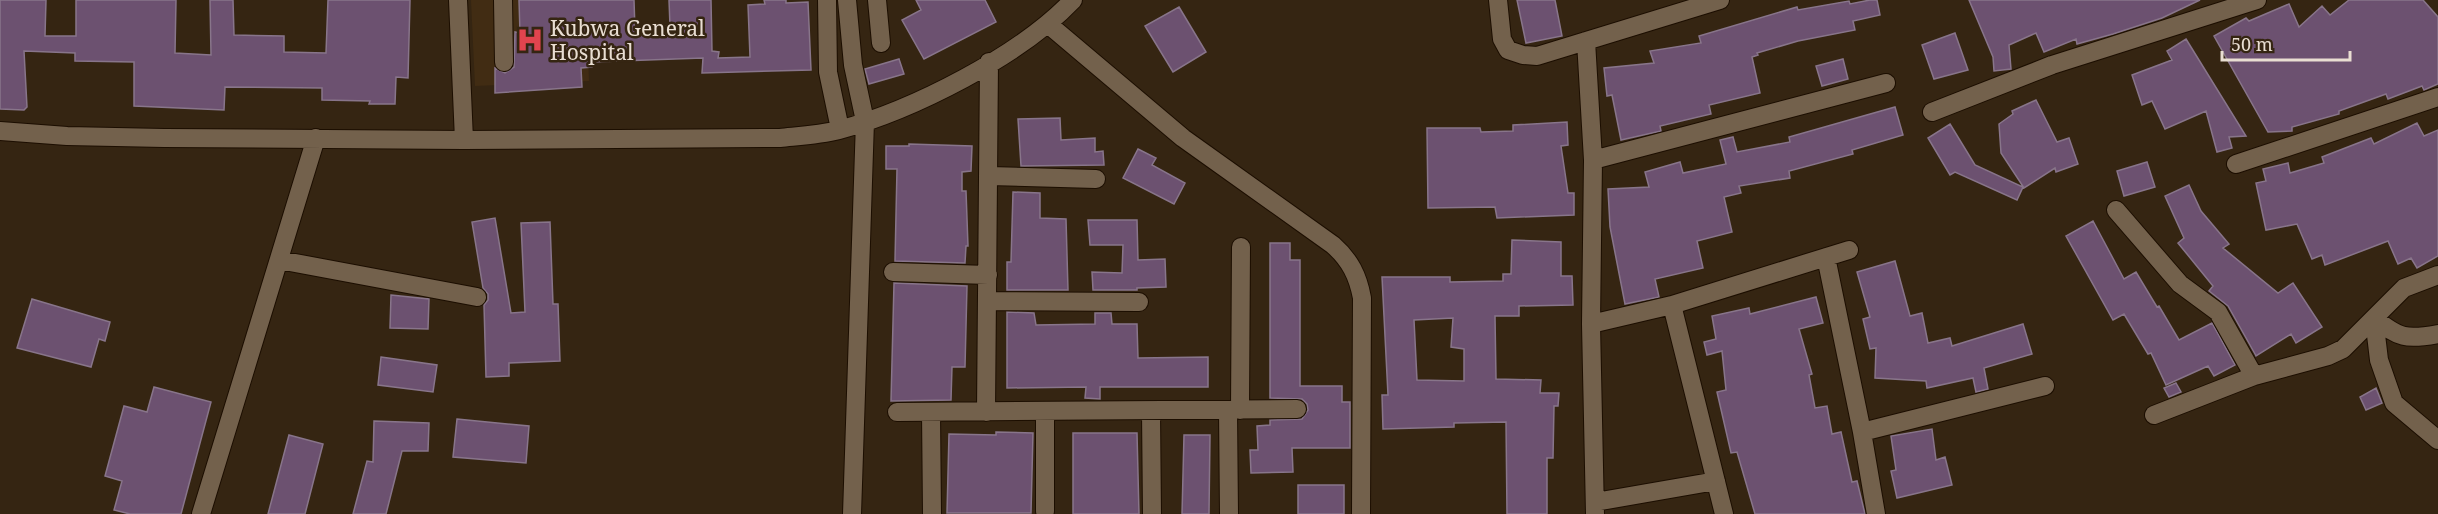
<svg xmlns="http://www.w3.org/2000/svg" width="2438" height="514" font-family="'Noto Serif',serif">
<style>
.built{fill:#412c13}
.building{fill:#6c5170;stroke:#88758a;stroke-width:1.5;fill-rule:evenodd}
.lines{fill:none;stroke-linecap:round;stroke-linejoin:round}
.minor-casing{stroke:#1c0e00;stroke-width:20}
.minor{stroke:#73614c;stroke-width:18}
.labels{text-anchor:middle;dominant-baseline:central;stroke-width:5;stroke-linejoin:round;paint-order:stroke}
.poi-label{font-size:21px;fill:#e9ded2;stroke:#352512;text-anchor:start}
</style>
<rect width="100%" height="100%" fill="#352512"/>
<path class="built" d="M471,0h115l3,81 -114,5z"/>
<path class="building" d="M0,0h46l-1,36h31v-36h100l-1,53 36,2 -1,-55h23l1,35 50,1v16l42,1 2,-53h82l-2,78 -12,-1 -1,27h-26l1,-3 -48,-1v-12l-97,-1 -1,23 -90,-4v-44l-59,-1v-8l-51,-2 3,56 -3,3 -24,-1z
M519,0h115l1,30 27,-1v-2l8,-1 -1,-26h42l1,51 7,1 -1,6 32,-1 -2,-52 17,-1 -1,-4h22v3l22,-1 3,68 -109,3 1,-15 -111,4v5l-11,1 1,19 -87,6v-25l10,5 9,-6 1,-35 5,1z
M916,0h69l11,22 -72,37 -22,-39 19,-10z
M1517,0h38l7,36 -36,7z
M1870,0h7l3,15 -27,6 2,9 -57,11 -41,12 1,2 -6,2 8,36 -51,12 2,9 -51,12 1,5 -40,9 -9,-45 -5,1 -3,-28 50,-5 -4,-12 51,-8 -2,-7 98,-29 1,3 51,-9 1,3z
M1969,0h231l-38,18 -49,16 -36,10 -1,-5 -32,13 -8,-19 -27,12 2,24 -17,2 -1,-14z
M2349,0h74l15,17v67l-14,6 -2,-4 -34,13 -2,-5 -47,17v3l-47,13v4l-24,1 -54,-96 32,-18 3,3 40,-17 10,23 23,-21 8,9z
M1179,7l27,45 -33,20 -28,-46z
M1955,33l13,37 -34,9 -12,-34z
M2186,39l60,97 -17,1 3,11 -15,4 -11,-41 -41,18 -13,-28 -10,4 -10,-30 40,-15 -5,-9z
M899,59l5,15 -35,10 -4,-15z
M1843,59l5,20 -26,7 -6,-20z
M2036,100l21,42 12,-4 9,26 -22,8 -1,-4 -31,20 -23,-35 -2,-29 14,-10 -1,-3z
M1895,107l8,28 -51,15 1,4 -64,17 1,7 -51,8 2,7 -17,4 8,35 -35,9 6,27 -48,11 4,18 -34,7 -15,-77 -2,-38 41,-2 -4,-15 35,-10 3,11 43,-9 -6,-24 13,-3 4,15 53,-10 -1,-5z
M1060,118l1,22 34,-2v14l8,-1 1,14 -83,1 -3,-47z
M1567,122l1,23 -7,1 7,47h6v22l-77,3 -2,-11 -67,1 -1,-80h53l1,4 32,-1v-6z
M2417,123l7,13 14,-6v126l-21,12 -6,-10 -13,6 -10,-23 -63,24 -3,-10 -10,4 -15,-35 -31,6 -10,-47 10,-2 -3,-12 25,-6 2,10 34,-10 -2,-6 49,-19 3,6z
M1950,124l25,41 48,22 -6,13 -62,-28 -5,3 -22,-37z
M909,144l63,2 -1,25 -9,1v19h4l2,55h-2l-1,17 -70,-2 2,-92h-11v-23h23z
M1138,149l18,9 -4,7 33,18 -11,21 -51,-26z
M2147,162l8,25 -31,9 -7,-25z
M2189,185l12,26 28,33 -6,4 55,45 15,-10 29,44 -26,16 -5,-9 -35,22 -1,-2 -27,-48 -19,-15 4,-5 -35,-43 6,-5 -19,-42z
M1013,192l27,1v25l26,1 2,71h-61v-28h4z
M495,218l16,95 14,-1 -4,-89 29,-1 3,82h5l2,57 -51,2v13l-23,1 -2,-72 4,-5v-6l-5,-6 -11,-66z
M1088,220h49l1,40 27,-1 1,28 -29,1v2h-44l-1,-18 30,1 1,-28h-33z
M2093,221l31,58 12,-7 21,35 2,-1 20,34 33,-17 23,42 -21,11 -6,-10 -42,19 -15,-32 -3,1 -24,-40 -11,6 -47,-84z
M1512,240l49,2v34h11l1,29 -54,1v10h-24l1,63 45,1 -1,13h19l-1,13h-4l-1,52h-6v56h-40l-1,-92 -52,1v4l-71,2 -1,-34h6l-6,-118h68v5l53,-1v-7h8zM1453,318l-2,29 13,2v32l-47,-1 -3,-60z
M1270,243h20v17h10v126h42v16h8v46h-58l1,24 -42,1 -1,-23h8l-1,-24 13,-1v-5l32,-1 6,-9 -1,-6 -5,-5 -32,-1z
M1895,261l15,55 12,-3 6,30 22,-5 2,8 71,-22 9,30 -48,14 4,21 -12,3 -3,-14 -46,10 -1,-7 -51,-3 1,-30 -6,1 -7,-30 7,-2 -13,-45z
M894,283l73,3 -2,81h-13l-1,33 -60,1z
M391,295l38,4 -1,30 -38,-1z
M1816,297l7,26 -24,6 13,45 -3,1 6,33 12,-2 5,28 9,-2 11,50 5,-1 8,33h-110l-18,-62 -6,1 -14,-61 9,-2 -4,-39 -15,4 -3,-13 12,-3 -4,-23 37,-8 1,6z
M32,299l78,23 -5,19 -6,-2 -8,28 -74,-19z
M1007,312l27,1 2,12 59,-1v-11h16l1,11h25l1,34 70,-1v30h-108v12l-15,-1 1,-11 -79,1z
M381,357l56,8 -4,27 -55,-7z
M2176,383l5,9 -12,5 -5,-9z
M154,387l57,15 -30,112h-51l-16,-4 8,-29 -17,-5 19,-70 23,6z
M2376,388l6,15 -16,7 -6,-13z
M457,419l72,7 -3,37 -73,-6z
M374,421l55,2 -1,28h-26l-16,63h-33l14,-53 6,1z
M1932,429l4,31 9,-3 7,28 -55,13 -6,-27 5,-1 -5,-34z
M996,432l37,1 -2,80h-84l2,-79 47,1z
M1073,433h64l2,81h-66z
M289,435l34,9 -18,70h-37z
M1184,435h26l-1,79h-27z
M1298,485h46v29h-46z"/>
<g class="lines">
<defs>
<path id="minor" d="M458,0l6,140
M503,0l1,62
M827,0l1,72 12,57
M847,0l6,65 12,56 -13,393
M877,0l4,43
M1498,0l4,39 6,11 15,5 14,1 183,-56
M1048,24l135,114 150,107c17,15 25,31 29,53l-1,216
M1586,41l7,119 -2,164 4,190
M1932,112l120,-47 205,-65
M0,131l67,5 97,2 300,2 316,-2c19,-2 39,-3 59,-8 74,-20 181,-74 234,-130
M1593,160l293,-77
M2236,164l202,-67
M989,176l107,3
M2116,210l64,74 38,28 36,64
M1826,257l36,175 14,82
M279,260l198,37
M893,272l95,3
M987,301l152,1
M1672,305l52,209
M1591,324l81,-19 177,-55
M2438,334c-32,6 -39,4 -64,-16l5,42 15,43 44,37
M1228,410l1,104
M1240,410l1,-163
M1151,411l1,103
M897,412l400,-3
M931,412l1,102
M986,412l3,-350
M1045,412v99
M2154,415l100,-39 74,-20 15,-7 61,-61 34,-13
M1862,432l183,-46
M1595,502l121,-21
M201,514l115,-376"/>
</defs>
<use href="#minor" class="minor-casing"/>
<use href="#minor" class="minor"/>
</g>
<defs>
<symbol id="hospital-bare" viewBox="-9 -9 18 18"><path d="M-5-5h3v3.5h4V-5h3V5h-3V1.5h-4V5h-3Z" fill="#e0444e" stroke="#352512" stroke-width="2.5" paint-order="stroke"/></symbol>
</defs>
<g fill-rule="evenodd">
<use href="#hospital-bare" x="511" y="21" width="38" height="38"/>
</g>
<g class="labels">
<g class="poi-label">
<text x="550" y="28">Kubwa General<tspan x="550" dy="24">Hospital</tspan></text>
</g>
</g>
<path d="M2222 51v9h128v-9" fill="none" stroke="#e9ded2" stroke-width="3"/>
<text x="2231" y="51" font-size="18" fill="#e9ded2" stroke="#352512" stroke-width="4.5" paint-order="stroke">50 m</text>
</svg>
